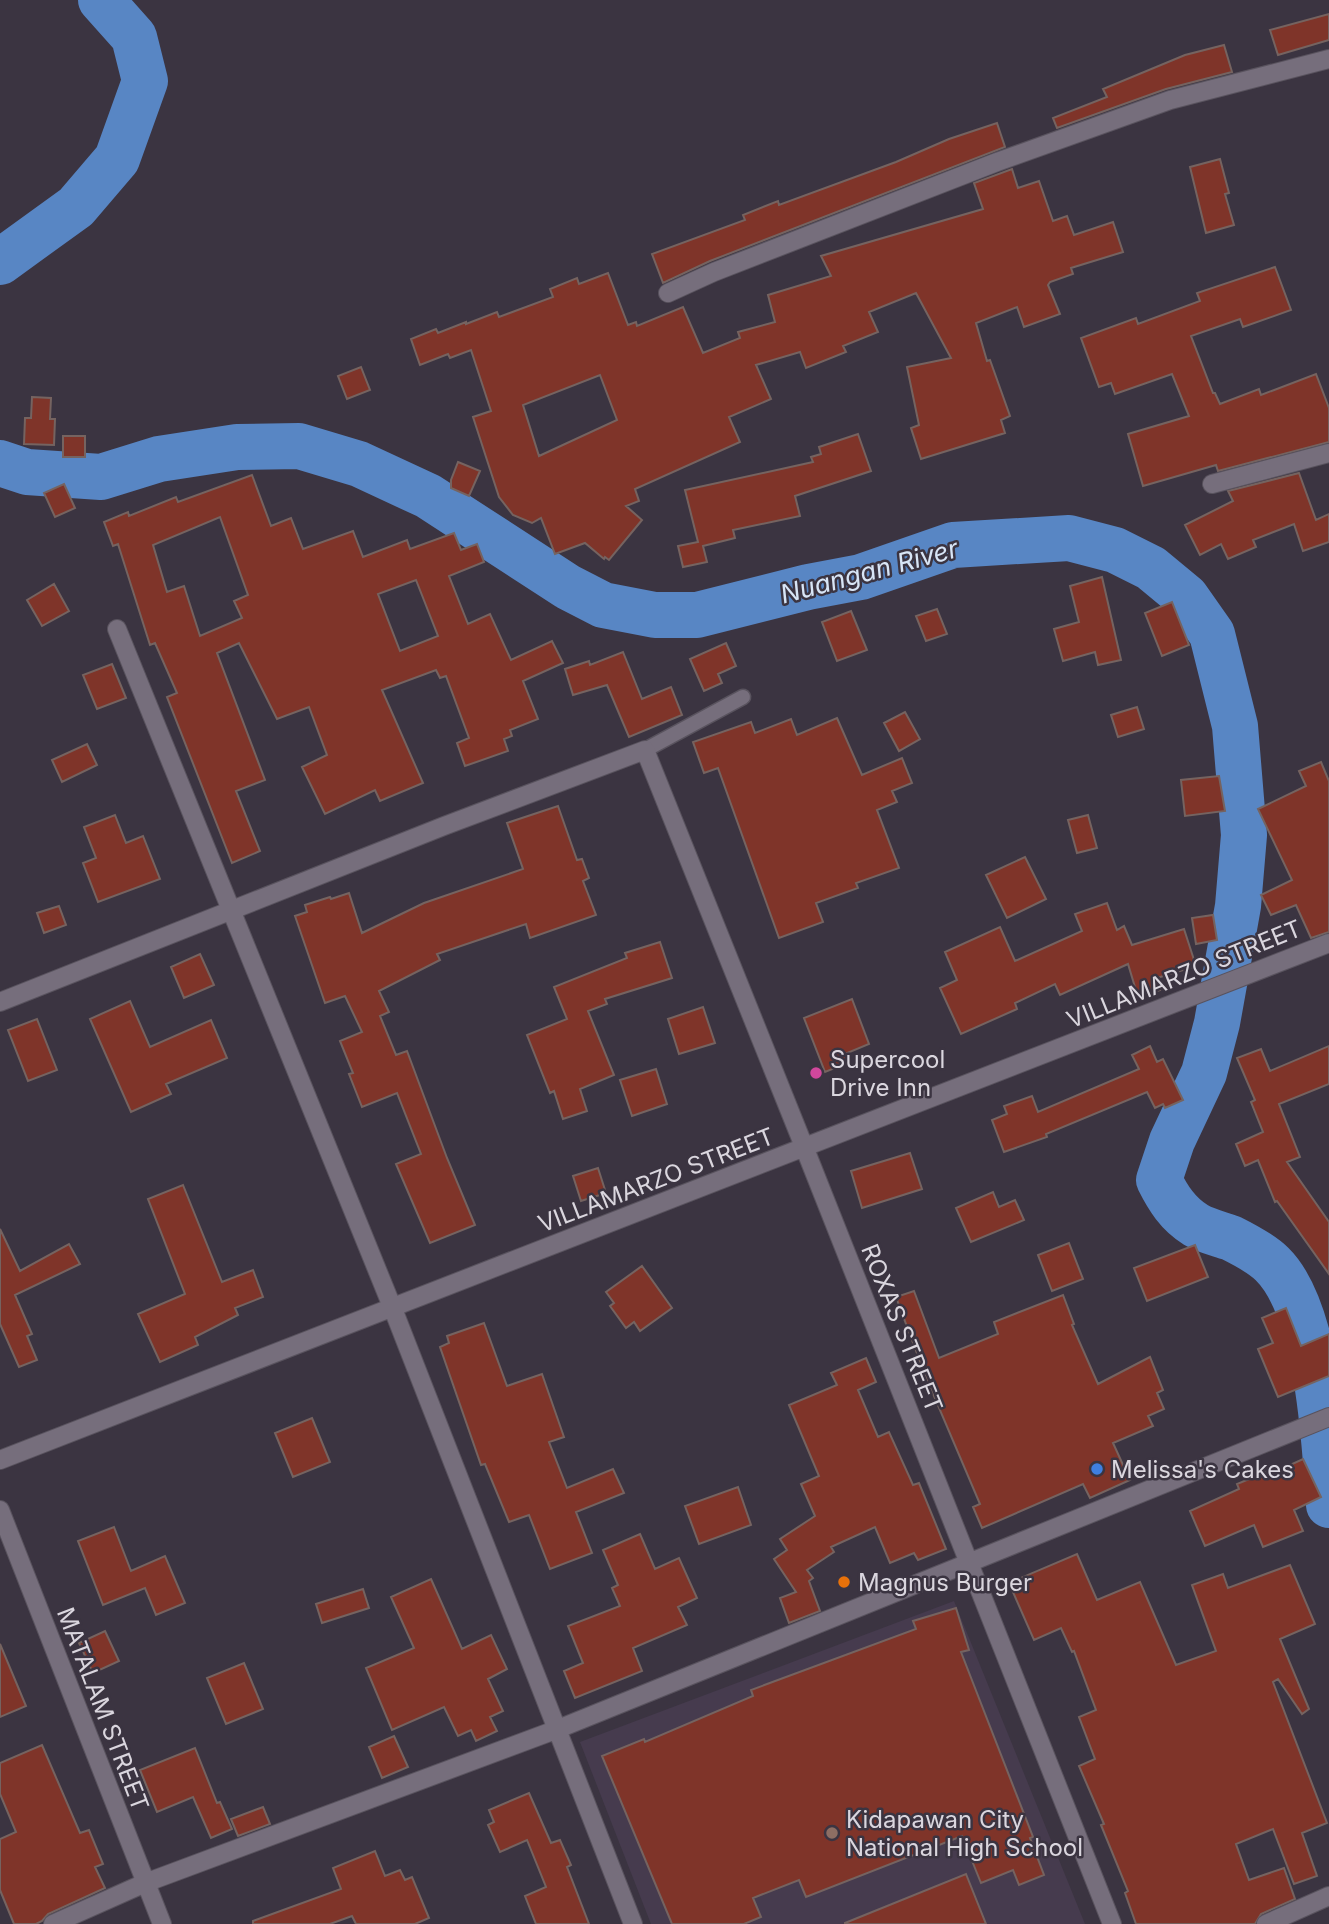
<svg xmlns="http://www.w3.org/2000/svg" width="1329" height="1924" font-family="Inter,sans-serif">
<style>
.built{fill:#463b4e}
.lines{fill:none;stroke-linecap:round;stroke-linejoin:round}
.river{stroke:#5886c4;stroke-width:46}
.building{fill:#7f3429;stroke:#756360;stroke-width:2;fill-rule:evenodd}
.service-casing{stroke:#59535e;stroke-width:17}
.minor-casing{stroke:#59535e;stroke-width:20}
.service{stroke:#766e7c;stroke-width:14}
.minor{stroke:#766e7c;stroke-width:18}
.hotel-dot{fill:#d1479c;stroke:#3b3441;stroke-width:2.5}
.shop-dot{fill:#3f7fe0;stroke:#3b3441;stroke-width:2.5}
.food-dot{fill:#e8710a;stroke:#3b3441;stroke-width:2.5}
.education-dot{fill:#8d6e63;stroke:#3b3441;stroke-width:2.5}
.labels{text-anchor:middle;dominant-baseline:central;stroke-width:5;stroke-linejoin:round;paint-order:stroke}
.street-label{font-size:24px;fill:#dad6de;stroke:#3b3441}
.poi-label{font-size:24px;fill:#dad6de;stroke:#3b3441;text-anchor:start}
.water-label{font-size:26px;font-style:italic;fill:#d8e5f6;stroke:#3b3441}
</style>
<rect width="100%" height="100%" fill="#3b3441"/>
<path class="built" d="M954,1601l131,323h-434l-71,-182z"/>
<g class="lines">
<path class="river" d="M0,262l76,-55 41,-48 28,-78 -11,-44 -33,-37
M0,463l27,9 74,5 58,-18 78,-12 62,-1 60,18 69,32 140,91 35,18 52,10h42l111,-28 53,-10 92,-32 116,-7 46,12 36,18 35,29 26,37 23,92 9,109 -6,71 -21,117 -13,50 -32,68 -13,39c9,18 19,34 37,45 10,6 24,9 35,13 12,6 31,16 41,26 46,45 53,178 57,241"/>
</g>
<path class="building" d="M1329,14v26l-51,15 -8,-25z
M1224,45l8,27 -66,17 -109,39 -4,-10 54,-21 -4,-8 82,-34z
M997,123l8,24 -295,114 -47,22 -11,-29 93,-34 -2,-5 35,-14 1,4 117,-43 53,-23z
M1220,159l9,34 -4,1 9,31 -28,8 -16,-66z
M1012,169l6,19 21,-7 14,40 14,-5 7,19 39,-13 10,30 -52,16 2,6 -23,8 -2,3 12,29 -36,13 -7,-20 -41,16 11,38 3,-1 20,56 -9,4 4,13 -84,26 -10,-31 8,-3 -12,-58 44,-9 -35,-65 -47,19 9,20 -35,14 3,6 -40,16 -6,-16 -44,13 15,34 -42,18 11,25 -105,47 4,12 -13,5 16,14 -33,40 -4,-3 -1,2 -19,-16 -30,11 -14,-36 -9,5 -19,-8 -14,-18 -26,-80 18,-6 -20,-61 -21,8 -2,-4 -28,11 -9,-26 25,-10 2,4 28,-11v2l31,-12 2,5 54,-20 -3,-8 27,-11 2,6 29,-11 20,52 8,-3 1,4 46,-19 20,46 37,-15 -2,-6 37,-10 -7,-27 63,-19 -10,-20 162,-47 -9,-26zM600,375l17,45 -78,36 -16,-51z
M1275,267l16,43 -48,17 -3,-8 -49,17 22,57h2l5,11 39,-15 2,6 55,-21 13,34v34l-111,29 -2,-6 -73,21 -15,-52 61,-18 -17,-42 -57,20 -4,-11 -12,4 -18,-49 55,-20 2,6 62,-23 -3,-8z
M361,367l9,23 -23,9 -9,-23z
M32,397l19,1 -1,21h5l-1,26 -30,-1 1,-26h6z
M858,434l13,37 -76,25 5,20 -67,14 2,8 -32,8 4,16 -24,5 -5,-21 20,-4 -13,-52 128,-28 -2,-5 10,-3 -2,-7z
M63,436h22v21h-22z
M458,462l22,9 -11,25 -18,-8v-8z
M1299,473l17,47 13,-6v28l-26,9 -9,-27 -41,16 3,7 -28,12 -7,-15 -21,11 -15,-30 48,-24 -5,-10z
M252,475l19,51 20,-8 12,31 50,-18 10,26 44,-17 3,9 44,-16 7,17 16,-6 7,18 -35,14 19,48 22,-10 21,46 41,-19 11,22 -40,18 15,38 -28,11 2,6 -8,3 4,12 -43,15 -8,-23 12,-5 -23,-62 -6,2 -4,-8 -54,20 41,93 -43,18 -5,-11 -50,24 -23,-47 25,-12 -18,-48 -32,12 -38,-76 -22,10 48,127 -29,11 24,60 -28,12 -65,-166 10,-4 -22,-50 -5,2 -32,-101 -5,2 -9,-24 24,-10 1,4 47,-19 2,5zM220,517l28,78 -14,6 8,17 -42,18 -16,-50 -17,6 -14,-47zM416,580l22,56 -38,15 -22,-57z
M64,484l11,24 -20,9 -11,-24z
M1102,577l19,83 -23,5 -3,-13 -32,9 -9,-32 25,-7 -9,-36z
M54,584l15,27 -27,15 -15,-26z
M1172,602l17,43 -27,11 -17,-43z
M937,609l10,25 -21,7 -10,-25z
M851,611l16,39 -30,11 -15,-39z
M726,643l10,23 -18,8 4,9 -18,8 -14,-32z
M623,652l19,47 29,-12 11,28 -53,22 -22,-52 -34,10 -8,-26 24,-8 1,4z
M112,664l14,34 -29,11 -14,-34z
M1137,707l7,22 -26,8 -7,-22z
M905,712l15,27 -21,12 -15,-28z
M837,718l25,57 40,-17 10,25 -20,8 5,11 -20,8 22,58 -43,15 2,5 -42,15 7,19 -44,16 -61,-170 -14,5 -11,-31 58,-20 4,11 36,-14 6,16z
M87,744l10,21 -35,17 -10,-22z
M1321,762l8,19v151l-18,6 -15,-33 -25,10 -10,-20 31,-15 -34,-71 48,-23 -7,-15z
M1219,776l6,35 -40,5 -4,-36z
M558,806l19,54 5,-1 7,19 -6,3 13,34 -66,23 -4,-14 -89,30 3,6 -61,31 10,21 -9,4 16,39 11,-4 40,107 28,67 -45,18 -34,-79 25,-10 -24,-61 -35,14 -13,-33 4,-1 -13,-32 22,-9 -17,-36 -20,7 -30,-87 12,-4 -2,-7 25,-8 1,2 18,-6 13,40 62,-30 99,-34 -16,-46z
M115,815l11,28 17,-7 17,43 -62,23 -15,-39 13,-5 -12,-31z
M1088,815l9,33 -20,5 -9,-33z
M1025,857l21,42 -39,19 -21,-43z
M1107,903l10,27 7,-4 8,19 52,-16 12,37 -39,12 3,12 -22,7 -10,-33 -68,31 -5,-11 -40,19 2,6 -56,25 -21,-46 17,-8 -12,-28 55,-25 15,34 67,-30 -7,-17z
M59,906l7,19 -22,8 -7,-20z
M1213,915l4,25 -21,4 -4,-26z
M660,942l12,36 -67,21 2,5 -19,7 26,64 -34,14 7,22 -24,8 -9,-28 -4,2 -23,-58 40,-16 -13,-32 73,-29 -2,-5z
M200,954l14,31 -30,13 -13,-31z
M852,999l17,45 -22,9 3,9 -25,10 -21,-54z
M130,1001l20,46 61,-27 16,38 -61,26 5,10 -40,18 -41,-93z
M703,1007l12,36 -36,11 -11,-35z
M37,1019l20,51 -29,11 -20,-51z
M1150,1046l7,16 6,-3 20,41 -18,8 -2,-4 -8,4 -8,-16 -101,42 1,3 -43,15 -12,-32 15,-6 -3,-8 28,-10 6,16 101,-43 -7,-14z
M1329,1046v38l-50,20 21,53 -13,5 42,60v52l-52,-73 -2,1 -17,-42 -13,6 -9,-22 27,-12 -12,-30 4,-2 -18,-42 24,-9 9,22z
M656,1069l11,35 -35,12 -12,-36z
M910,1153l12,36 -60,19 -11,-37z
M598,1168l8,25 -25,8 -8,-25z
M183,1185l39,97 31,-12 10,27 -28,11 3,7 -43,22 3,8 -38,17 -22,-48 47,-20 -37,-95z
M993,1192l6,15 16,-7 9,20 -53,22 -15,-34z
M0,1229l20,42 49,-27 11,20 -65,31 17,39 -5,2 10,24 -18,7 -19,-43z
M1069,1243l14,36 -31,12 -14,-36z
M1195,1245l13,32 -61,24 -13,-33z
M642,1266l30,42 -32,23 -6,-9 -8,6 -16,-22 4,-3 -8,-11z
M914,1291l25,67 59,-24 -4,-12 69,-27 11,29 -2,1 26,59 52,-27 13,33 -6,3 7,16 -16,7 5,10 -40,17 17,37 -40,18 -7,-14 -101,44 -9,-21 7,-3 -55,-129 -29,-78z
M1286,1308l15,38 28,-12v42l-51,21 -20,-48 15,-6 -11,-25z
M484,1323l23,63 35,-12 22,63 -15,5 18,46 46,-19 11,24 -48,19 16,41 -42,16 -21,-54 -20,7 -24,-58 -4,1 -41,-118 9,-4 -2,-7z
M866,1358l10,24 -18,8 20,47 11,-5 24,53 6,-2 27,66 -28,11 -4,-7 -24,10 -15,-36 -44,20 3,5 -27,18 6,8 -4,3 11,30 -31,12 -9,-25 16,-6 -22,-33 13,-9 -7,-11 35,-23 -14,-32 18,-8 -30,-71 48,-20 -6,-12z
M312,1418l18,44 -37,15 -18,-44z
M1303,1459l18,38 -27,13 9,21 -40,16 -9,-22 -49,21 -15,-35 49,-22 -2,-5 39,-16 1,3z
M738,1487l13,38 -52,19 -14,-38z
M114,1527l17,44 34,-15 20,47 -29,12 -11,-27 -42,17 -25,-64z
M640,1534l15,35 24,-11 18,40 -19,9 9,18 -54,23 9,23 -67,27 -11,-27 19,-8 -15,-37 52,-20 -8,-18 6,-3 -15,-35z
M1077,1554l20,46 43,-18 36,83 40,-14 -24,-66 31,-11 5,14 62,-23 25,59 -35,15 29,70 -7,5 -24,-35 -5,3 54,141 -25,10 15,43 -23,8 -21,-55 -37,15 13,36 35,-12 11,31 -34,15 -6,10h-119l-11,-31 3,-2 -27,-66 3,-1 -25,-58 16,-7 -16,-42 17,-7 -22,-59 -2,1 -11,-24 -27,12 -25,-57z
M431,1579l31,70 29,-14 16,34 -19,10 15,32 -13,6 7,14 -21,10 -5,-11 -13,6 -14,-29 -52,23 -26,-62 48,-20 -23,-51z
M363,1589l6,19 -47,15 -6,-19z
M956,1608l13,42 -8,2 72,185 -3,1 14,37 -25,10 -6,-15 -32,13 -19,-47 -156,61 -7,-17 -46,18 8,19 -17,7h-72l-70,-168 42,-17 1,3 108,-46 -2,-6 165,-61 -3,-8z
M105,1631l14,30 -26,12 -14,-30z
M0,1644l26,62 -26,11z
M244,1663l19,46 -37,15 -19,-46z
M394,1736l14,31 -26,11 -13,-31z
M42,1745l38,88 9,-3 14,34 -8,3 10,21 -57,26 -6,7 -6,3h-22l-14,-34v-51l16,-7 -16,-38v-31z
M195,1748l22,55 3,-1 12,27 -21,9 -18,-41 -36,15 -17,-42z
M529,1793l22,50 9,-3 11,25 -4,2 22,57h-53l-11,-28 21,-9 -19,-47 -27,12 -12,-27 6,-3 -5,-12z
M263,1807l7,17 -32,12 -7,-17z
M375,1851l10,25 15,-6 5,10 7,-3 17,41 -14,6h-59l-4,-8 -22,8h-77v-3l88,-32 -8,-21z
M966,1874l20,50h-141v-1z"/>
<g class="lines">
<defs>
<path id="service" d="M645,750l98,-53"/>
<path id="minor" d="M668,293l46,-21 283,-110 173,-62 159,-41
M1212,484l117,-31
M117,629l276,680 240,615
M0,1002l444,-176 201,-76 160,399 307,775
M0,1460l1329,-517
M0,1510l162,414
M53,1924l92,-41 413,-154 771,-312
M1266,1924l63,-28"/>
</defs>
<use href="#service" class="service-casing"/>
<use href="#minor" class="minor-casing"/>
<use href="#service" class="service"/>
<use href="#minor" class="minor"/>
</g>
<circle class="hotel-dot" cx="816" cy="1073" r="7"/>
<circle class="shop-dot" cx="1097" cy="1469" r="7"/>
<circle class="food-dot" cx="844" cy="1582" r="7"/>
<circle class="education-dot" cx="832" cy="1833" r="7"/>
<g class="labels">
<g class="street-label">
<text transform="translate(1184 974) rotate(-22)">VILLAMARZO STREET</text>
<text transform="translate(656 1180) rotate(-21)">VILLAMARZO STREET</text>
<text transform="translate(902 1328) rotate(68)">ROXAS STREET</text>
<text transform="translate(103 1709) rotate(69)">MATALAM STREET</text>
</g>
<g class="poi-label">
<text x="830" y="1059">Supercool<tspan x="830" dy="28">Drive Inn</tspan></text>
<text x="1111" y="1469">Melissa's Cakes</text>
<text x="858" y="1582">Magnus Burger</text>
<text x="846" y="1819">Kidapawan City<tspan x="846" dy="28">National High School</tspan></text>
</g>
<g class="water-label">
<text transform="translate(869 571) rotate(-15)">Nuangan River</text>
</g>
</g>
</svg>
